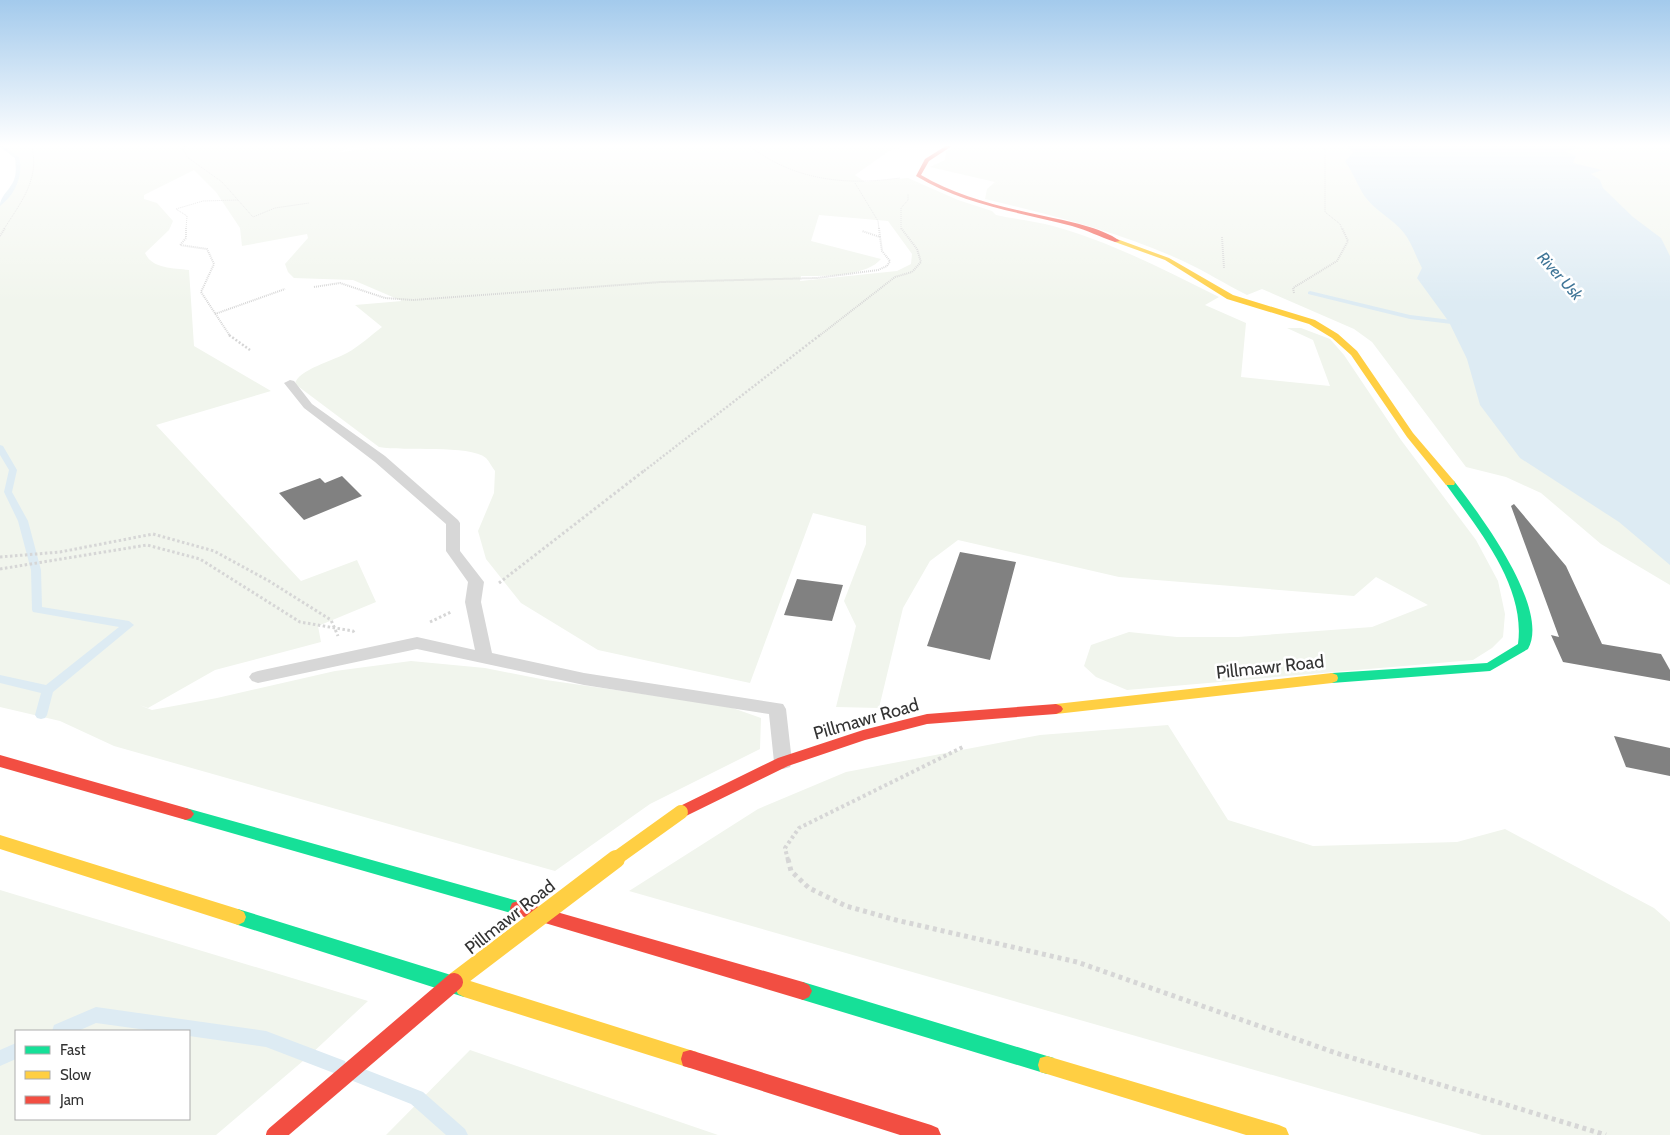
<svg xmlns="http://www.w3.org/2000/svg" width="1670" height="1135" font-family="Cabin,sans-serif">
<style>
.green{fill:#f1f5ed;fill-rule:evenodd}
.water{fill:#ddebf3}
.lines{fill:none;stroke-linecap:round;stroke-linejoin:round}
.stream{fill:#ddebf3;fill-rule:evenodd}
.building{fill:#818181}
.path-far5{stroke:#d6d6d6;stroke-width:1;stroke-dasharray:1 1;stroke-linecap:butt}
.path-far4{stroke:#d6d6d6;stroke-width:2;stroke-dasharray:1 1;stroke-linecap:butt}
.path-far3{stroke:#d6d6d6;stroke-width:2.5;stroke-dasharray:2 2;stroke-linecap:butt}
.path-far2{stroke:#d6d6d6;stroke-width:3;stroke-dasharray:2.5 2.5;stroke-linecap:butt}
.path-far1{stroke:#d6d6d6;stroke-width:4;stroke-dasharray:3 3;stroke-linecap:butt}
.path{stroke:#d6d6d6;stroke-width:5;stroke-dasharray:4 4;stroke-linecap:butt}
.lane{fill:#d7d7d7;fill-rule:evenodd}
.fast{fill:#16e098;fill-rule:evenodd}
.slow{fill:#ffcf43;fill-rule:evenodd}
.jam{fill:#f24e42;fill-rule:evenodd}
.slow-bridge-far1{stroke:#ffcf43;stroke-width:14}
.slow-bridge{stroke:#ffcf43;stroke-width:18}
.jam-bridge{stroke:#f24e42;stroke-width:18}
.labels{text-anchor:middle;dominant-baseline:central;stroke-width:5;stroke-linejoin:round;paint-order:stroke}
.far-water-label{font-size:16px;font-style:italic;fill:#3f7597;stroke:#fff}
.street-label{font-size:18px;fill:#333;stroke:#fff}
</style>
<rect width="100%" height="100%" fill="#fff"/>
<path class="green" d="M0,144h359l-19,8 64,-8h510l-25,7 -34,24 10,7 43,-4 50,22 34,11 4,4c19,4 38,6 57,11 58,16 112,44 166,71l-14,8 41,18 -5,54 89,9 -17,-46 -26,-12h14l29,11 14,16 57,85 75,100 22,41 7,33 -2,23 -11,11 -19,12 -346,30 -31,-13 -12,-11 7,-21 38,-13 48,5h61l134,-10 56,-22 -52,-28 -22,19 -235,-19 -161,-37 -28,21 -27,47 -24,100 -43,-1 20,-81 -12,-25 22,-57v-18l-53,-13 -63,170 -152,-33 -77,-47 -35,-44 -8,-28 16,-38 1,-22c-3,-4 -6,-10 -9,-13 -17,-14 -82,-6 -107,-11l-84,-63c2,-14 40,-24 52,-31 13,-7 24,-18 35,-26l-27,-22 47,-4 -49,-21 -59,-2 -6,-6 -3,-8 23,-26 -1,-4 -65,12 -2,-18 -24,-36 -22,-22 -50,25v4l13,4 16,18 -4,9 -24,23c7,16 28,15 44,17l5,76 77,45 -115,34 145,156 56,-21 19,42 -58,24 3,16 -106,28 -67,38 -9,-3 13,5 65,-12 118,-27 76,-10 74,7 61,12 181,26 34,12 -1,31 -110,55 -95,67 -441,-125 -54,-25 -60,-14v-503c9,-12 28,-32 16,-47 -5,-5 -12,-8 -16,-13zM819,215l69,6 24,33 -1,10 -14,7 -97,10 1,-5c22,0 65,1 80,-17l-70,-18z
M961,144h446l263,353v88l-69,-41 -60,-51 -35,-16 -40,-10 -94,-125 -18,-13 -92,-40 -15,6c-22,-11 -42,-24 -64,-34 -63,-29 -131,-46 -198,-62l2,-10 8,-7 -65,-15 15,-7 1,-9z
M1497,144h173v203z
M1168,725l60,95 85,26 144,-4 48,-13 149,79 16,14v213h-188l-853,-244 129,-82 88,-37 194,-37z
M0,890l368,111 -58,54 -94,80h-216zM16,1031h173v88h-173z
M470,1050l248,85h-332z"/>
<path class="water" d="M1344,144h228l11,4 -19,3 12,5 -3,7 29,7 -11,4 9,6 3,8 30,29 28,21 9,18v309l-51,-43 -99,-64 -40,-53 -13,-46 -18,-37 -32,-44 5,-10c-6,-11 -10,-25 -18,-35 -11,-14 -27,-21 -38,-35 -7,-9 -13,-26 -21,-37l8,-9z"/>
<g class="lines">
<path class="stream" d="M0,144l19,13c5,18 -4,38 -19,49 0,-9 8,-15 12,-22 5,-8 4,-17 3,-26l-15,-11z
M1310,291l100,24 50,6 3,2 -3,2 -50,-6 -102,-25v-2z
M0,445l3,1 14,24 -5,22 16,29 13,49 1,37 87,14 5,4 -81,67 -6,23 -2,3 -4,1 -4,-1 -2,-3 6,-22 -41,-10v-8l46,10 73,-58 -86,-15 -1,-2 -1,-40 -13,-49 -14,-29 5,-22 -9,-15z
M96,1007l170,24 79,30 2,6 -2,6 -6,2 -73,-28 -77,-11v-5h-35l-58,-8 -18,8h-26l2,-6z
M16,1043v16l-16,7v-16z
M359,1067l64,25 42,37 3,6h-22l-35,-31 -58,-23 -2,-6 2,-6z"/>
</g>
<path class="building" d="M342,476l20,20 -58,24 -25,-27 41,-15 5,5z
M1514,504l52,62 36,78 59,10 9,16v11l-107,-19 -12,-27 8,2 -48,-131z
M960,552l56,10 -26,98 -63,-14z
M797,579l46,6 -11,36 -48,-6z
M1614,736l56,12v28l-44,-9z"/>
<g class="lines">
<path class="path-far5" d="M186,144l-3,5 4,8 35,25 31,35 22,-9 34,-5
M747,144c45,36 97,42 153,34
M1322,144l3,6v62l15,12 2,5
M855,183l23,38 1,8
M4,229c17,-27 37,-51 27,-85
M186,229l1,-13 -11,-7 27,-8 35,-1
M901,229v-21l7,-8v-6"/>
<path class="path-far4" d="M186,228v10l-6,7 27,4 7,15 -13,28 29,44
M879,228l1,9
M0,236l5,-8
M1222,237l2,31
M314,287l26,-4 45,15 28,2 248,-18 156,-4 61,-8 9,-4 3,-5 -8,-10 -2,-14 -18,-6
M1294,293l-1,-5 44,-27 11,-20 -6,-13
M215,314l70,-25
M819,336l76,-59 17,-5 9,-10 -4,-13 -16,-21"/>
<path class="path-far3" d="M229,335l21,15
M644,471l176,-136"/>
<path class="path-far2" d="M0,557l60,-5 93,-18 61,17 55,30 62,39 7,16
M0,569l147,-24 53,14 100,63 53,9 2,3
M499,583l146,-113
M430,622l21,-10"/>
<path class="path-far1" d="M788,860l-3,-12 14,-20 166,-82"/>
<path class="path" d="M788,859l3,12 18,17 37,18 50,14 181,42 259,91 270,82"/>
<path class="lane" d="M290,380l4,1 18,23 73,52 73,64 2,3v28l24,31 -3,20 11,51 92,20 199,31 3,5 6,53 -2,5 -7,2 -7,-2 -2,-5 -5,-48 -185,-29 -167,-36 -159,34 -6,-2 -3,-4 3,-4 6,-2 159,-34 58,13 -10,-48 3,-20 -22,-31v-27l-71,-62 -71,-54 -20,-25z"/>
<path class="fast" d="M1450,480l4,1c24,31 97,127 74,168l-38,22 -158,12 -5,-2 -1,-3 1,-3 5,-2 155,-10 31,-19c8,-59 -41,-116 -73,-161z
M186,808l332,93 6,2 2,5 -2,5 -6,2 -332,-95 -5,-2 -3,-4 3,-4z
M238,909l226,70 6,3 3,6 -3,6 -6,3 -226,-72 -6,-3 -2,-5 2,-5z
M803,982l244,74 7,2 2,7 -2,7 -7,2 -244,-74 -6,-3 -3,-6 3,-6z"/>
<path class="slow" d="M1117,239l52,19 64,37 82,25 23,14 19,17 56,82 41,48 1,2 -1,2h-8l-39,-48 -56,-82 -19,-17 -23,-14 -82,-25 -62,-39 -50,-18 -1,-1z
M1332,673l5,2 1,3 -1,3 -5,2 -276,31 -5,-2 -2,-3 2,-3 5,-2z
M0,835l238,74 6,3 2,5 -2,5 -6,3 -238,-76z
M464,979l226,71 7,2 2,7 -2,7 -7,2 -226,-71 -6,-3 -3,-6 3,-6z
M1047,1056l232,69 7,3 3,7h-43l-199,-61 -7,-2 -2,-7 2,-7z"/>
<path class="jam" d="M949,144h6l-26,17 -8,14c37,22 81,32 123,41 23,5 57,11 76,25l-5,1c-15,-5 -28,-12 -43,-16 -53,-14 -108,-21 -156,-50l9,-17z
M1056,704l5,2 2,3 -2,3 -5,2 -129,10 -62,16 -77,26 -102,50 -5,2 -5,-2 -2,-4 2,-4 102,-50 85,-28 64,-16z
M0,755l186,53 5,2 3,4 -3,4 -5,2 -186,-53z
M518,901l285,81 6,3 3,6 -3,6 -6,3 -285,-85 -6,-2 -2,-5 2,-5z
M690,1050l241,75 7,3 3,7h-41l-210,-67 -7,-2 -2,-7 2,-7z"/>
<path class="slow-bridge-far1" d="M614,860l67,-48"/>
<path class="slow-bridge" d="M454,982l162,-123"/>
<path class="jam-bridge" d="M275,1135l179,-153"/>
</g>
<linearGradient id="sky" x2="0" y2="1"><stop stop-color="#a3caec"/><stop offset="0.48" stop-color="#fff"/><stop offset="1" stop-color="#fff" stop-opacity="0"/></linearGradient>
<rect width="1670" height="303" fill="url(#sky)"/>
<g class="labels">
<g class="far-water-label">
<text transform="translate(1560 276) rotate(48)">River Usk</text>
</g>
<g class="street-label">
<text transform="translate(1270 667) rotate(-6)">Pillmawr Road</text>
<text transform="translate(866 719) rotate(-16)">Pillmawr Road</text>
<text transform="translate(510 917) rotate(-38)">Pillmawr Road</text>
</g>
</g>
<rect x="15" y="1030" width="175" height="90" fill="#ffffff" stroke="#adadad"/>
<rect x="25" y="1046" width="25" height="8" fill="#16e098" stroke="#adadad"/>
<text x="60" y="1055" font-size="15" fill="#333333">Fast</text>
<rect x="25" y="1071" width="25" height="8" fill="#ffcf43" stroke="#adadad"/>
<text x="60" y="1080" font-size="15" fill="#333333">Slow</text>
<rect x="25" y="1096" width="25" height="8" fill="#f24e42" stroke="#adadad"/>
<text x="60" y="1105" font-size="15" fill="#333333">Jam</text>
</svg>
